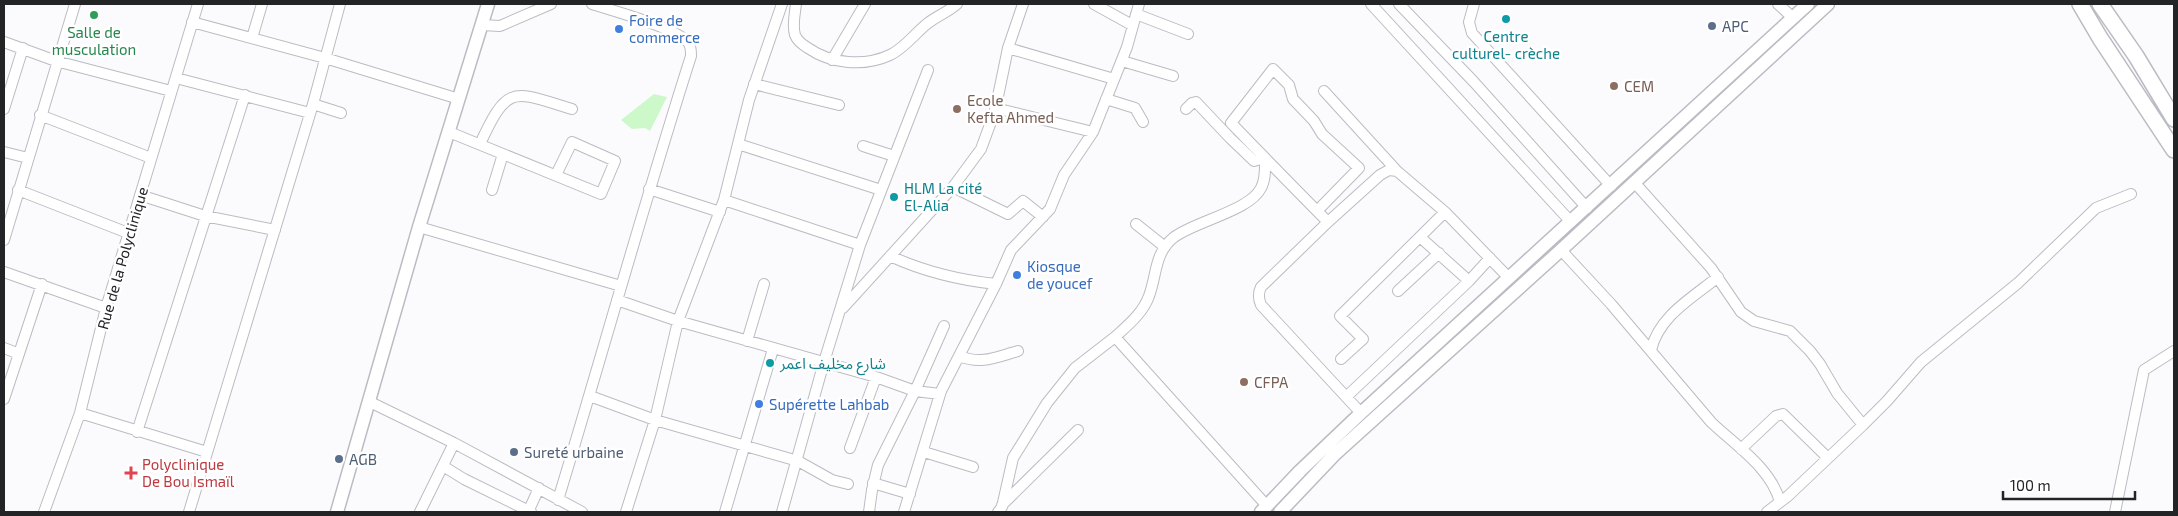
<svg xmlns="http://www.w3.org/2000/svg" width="2178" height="516" font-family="'Exo 2','Noto Sans Arabic',sans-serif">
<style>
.green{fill:#cdf9ca}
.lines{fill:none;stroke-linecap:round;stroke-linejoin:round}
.minor-casing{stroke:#bbbcc3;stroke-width:12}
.major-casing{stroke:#bbbcc3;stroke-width:15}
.highway-casing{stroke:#bbbcc3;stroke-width:18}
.minor{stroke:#fff;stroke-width:10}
.major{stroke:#fff;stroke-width:12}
.highway{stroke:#fff;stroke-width:15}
.leisure-dot{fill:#2e9e5b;stroke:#fff;stroke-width:2}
.culture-dot{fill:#0f9aa8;stroke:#fff;stroke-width:2}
.service-dot{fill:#5c6f8a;stroke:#fff;stroke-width:2}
.shop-dot{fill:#3f7fe0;stroke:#fff;stroke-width:2}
.education-dot{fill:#8d6e63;stroke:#fff;stroke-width:2}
.health-dot{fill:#e0444e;stroke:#fff;stroke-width:2}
.labels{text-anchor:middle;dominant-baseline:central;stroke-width:5;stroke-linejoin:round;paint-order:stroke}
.shop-label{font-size:15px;fill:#366cbe;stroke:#fff;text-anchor:start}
.service-label{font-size:15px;fill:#4e5e75;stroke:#fff;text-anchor:start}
.leisure-label{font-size:15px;fill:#27864d;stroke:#fff}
.culture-label{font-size:15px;fill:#0d838f;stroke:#fff;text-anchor:start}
.education-label{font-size:15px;fill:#785e54;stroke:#fff;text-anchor:start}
.street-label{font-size:15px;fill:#232426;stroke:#fff}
.health-label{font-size:15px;fill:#be3a42;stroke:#fff;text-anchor:start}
</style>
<rect width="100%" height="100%" fill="#fbfbfe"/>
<path class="green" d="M654,94l13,3 -17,34 -5,-3 -13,1 -11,-9z"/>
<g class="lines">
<defs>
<path id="minor" d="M796,4c-1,9 -4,21 -1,31 2,5 8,10 13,13 23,16 56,19 82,7 15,-7 25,-22 38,-32 9,-7 20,-11 29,-19
M1094,4l38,21
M1371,4l200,218
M1399,4l75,78 113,126
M1474,4l-5,18 3,11 139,153
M1778,4l15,14
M1136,14l52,20
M192,22l133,36 134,41
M482,25l18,1 51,-22
M252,38l10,-34
M4,42l52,19 115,30
M1008,48l106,31
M832,60l33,-56
M1122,61l51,15
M176,78l134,35
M754,84l85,21
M1324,91l73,80
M1106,99l29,9 8,14
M313,104l28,9
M995,108l98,24
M4,109l19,-61
M40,115l111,43
M449,132l152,62 14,-33 -43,-19 -16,33
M480,144c28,-61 33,-53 92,-35
M738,144l143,46
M863,146l31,10
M4,152l24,6
M1634,182l77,86 30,44 13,9 36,10 20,20 10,13 17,29 26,32
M953,187l55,27 15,-13 20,16
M649,189l71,23
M18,190l110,43
M492,190l11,-36
M140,195l65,21 70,14
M724,200l136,45
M1317,211l42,-43 -37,-34 -8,-13 -21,-22 -4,-14 -16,-16 -42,54c32,33 64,66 97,99
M1136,224l29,23
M419,227l202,59
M1420,237l49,44
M4,240l71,-236
M1561,250l50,54 100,118c25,24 60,46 69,80
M890,256c35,16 68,24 106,28
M4,272l102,36
M1398,291l41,-38
M617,300l61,21 198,56 39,14 25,3
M843,308l110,-121 28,-38 14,-38 13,-63 15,-44
M1115,337c13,-12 28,-24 34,-41 8,-21 5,-42 24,-58 19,-16 77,-27 88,-50 5,-9 4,-21 4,-30l-11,3 -24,-23 -34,-36 -4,1 -6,6
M747,341l17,-57
M4,348l15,6
M1651,350c8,-34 41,-52 67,-73
M959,356c23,9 37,1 59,-5
M1341,359l22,-20 -23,-23 105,-104
M590,396l65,24 143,41 34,19 16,4
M1346,397l123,-116 21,-23
M4,399l38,-115
M370,402l84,41 128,69
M80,413l127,39
M1361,413l-100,-108c-3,-7 -3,-12 0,-18l67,-65 52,-47 9,-5 8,1 48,41 64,66
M137,432l108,-337
M850,448l26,-71
M1741,449l35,-33 7,-2 45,44
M924,452l49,15
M443,466l21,13 67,33
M873,483l37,11
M558,500c45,-148 86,-297 133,-444 0,-4 0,-9 -2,-12 -7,-15 -79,-34 -97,-40
M1002,505l76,-75
M44,512l36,-99 26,-105 92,-304
M189,512l124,-408 27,-100
M420,512l34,-69
M528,512l11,-24
M626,512l29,-92 23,-99 46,-121 25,-100 33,-96
M725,512l48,-163
M782,512l42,-150 36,-117 68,-175
M869,512l3,-22 6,-25 37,-74 29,-65
M904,512l37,-121 55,-107 15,-34 39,-41 14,-34 29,-43 34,-85 12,-43
M998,512l4,-5 11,-49 34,-55 28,-35 40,-31 152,169
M1767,512l21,-16 75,-71 24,-24 34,-39 97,-79 78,-75 35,-14
M2115,512l29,-142 30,-19"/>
<path id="major" d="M337,512l82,-285 69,-223
M1261,512l39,-41 61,-58 447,-409
M1280,512l54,-57 227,-205 267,-246"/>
<path id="highway" d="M2080,4l20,34 74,112
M2100,4l36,52 38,63"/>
</defs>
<use href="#minor" class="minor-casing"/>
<use href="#major" class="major-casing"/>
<use href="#highway" class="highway-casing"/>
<use href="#minor" class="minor"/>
<use href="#major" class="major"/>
<use href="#highway" class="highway"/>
</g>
<circle class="leisure-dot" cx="94" cy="15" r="5"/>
<g class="culture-dot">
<circle cx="1506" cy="19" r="5"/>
<circle cx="894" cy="197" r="5"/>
<circle cx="770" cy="363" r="5"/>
</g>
<g class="service-dot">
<circle cx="1712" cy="26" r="5"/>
<circle cx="514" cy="452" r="5"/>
<circle cx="339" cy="459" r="5"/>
</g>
<g class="shop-dot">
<circle cx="619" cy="29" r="5"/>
<circle cx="1017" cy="275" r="5"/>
<circle cx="759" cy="404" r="5"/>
</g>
<g class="education-dot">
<circle cx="1614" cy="86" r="5"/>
<circle cx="957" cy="109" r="5"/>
<circle cx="1244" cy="382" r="5"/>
</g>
<path class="health-dot" d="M128.5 465.5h5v5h5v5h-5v5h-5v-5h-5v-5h5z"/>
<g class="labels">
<g class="shop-label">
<text x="629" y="20">Foire de<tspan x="629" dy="17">commerce</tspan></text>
<text x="1027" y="266">Kiosque<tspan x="1027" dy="17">de youcef</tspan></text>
<text x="769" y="404">Supérette Lahbab</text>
</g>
<g class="service-label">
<text x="1722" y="26">APC</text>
<text x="524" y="452">Sureté urbaine</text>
<text x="349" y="459">AGB</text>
</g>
<g class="leisure-label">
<text x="94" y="32">Salle de<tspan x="94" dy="17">musculation</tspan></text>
</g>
<g class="culture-label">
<text x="1506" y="36" text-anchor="middle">Centre<tspan x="1506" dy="17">culturel- crèche</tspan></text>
<text x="904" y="188">HLM La cité<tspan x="904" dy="17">El-Alia</tspan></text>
<text x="780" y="363">شارع مخليف اعمر</text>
</g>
<g class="education-label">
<text x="1624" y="86">CEM</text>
<text x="967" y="100">Ecole<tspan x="967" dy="17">Kefta Ahmed</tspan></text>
<text x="1254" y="382">CFPA</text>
</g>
<g class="street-label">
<text transform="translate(122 258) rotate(-74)">Rue de la Polyclinique</text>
</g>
<g class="health-label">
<text x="142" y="464">Polyclinique<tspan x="142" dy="17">De Bou Ismaïl</tspan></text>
</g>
</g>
<rect width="2178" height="516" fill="none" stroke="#232426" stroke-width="10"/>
<path d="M2003 491v8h132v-8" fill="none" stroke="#232426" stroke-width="2.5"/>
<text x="2010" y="491" font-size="15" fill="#232426" stroke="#ffffff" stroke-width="4" paint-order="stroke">100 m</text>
</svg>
